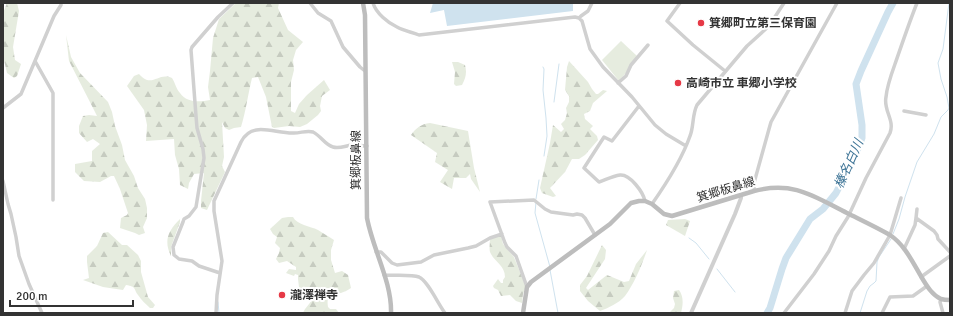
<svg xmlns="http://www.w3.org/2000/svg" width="953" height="316" font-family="Signika,'Noto Sans JP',sans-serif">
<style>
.green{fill:#e6ecdf}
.forest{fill:url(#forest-firs)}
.water{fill:#cfe2ee}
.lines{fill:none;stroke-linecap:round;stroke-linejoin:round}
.stream{stroke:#cfe2ee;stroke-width:1}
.river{stroke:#cfe2ee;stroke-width:7}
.minor{stroke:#d0d0d0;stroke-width:3.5}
.tertiary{stroke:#d0d0d0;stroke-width:4}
.secondary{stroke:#bdbdbd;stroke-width:4.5}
.poi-dot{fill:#e63946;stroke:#fff;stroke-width:1.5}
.labels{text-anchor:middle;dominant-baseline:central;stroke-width:4;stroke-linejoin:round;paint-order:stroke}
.poi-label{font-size:12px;font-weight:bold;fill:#333;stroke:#fff;text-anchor:start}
.street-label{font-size:12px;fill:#333;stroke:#fff}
.water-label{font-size:13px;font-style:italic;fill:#3f7597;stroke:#fff}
</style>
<defs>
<pattern id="forest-firs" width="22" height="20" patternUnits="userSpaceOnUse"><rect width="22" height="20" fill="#e6ecdf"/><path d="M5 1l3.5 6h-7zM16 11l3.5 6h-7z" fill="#c6cbc0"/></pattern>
</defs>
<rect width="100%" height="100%" fill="#fff"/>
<path class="green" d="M621,41l16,15 -12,18 -6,7 -17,-21z"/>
<path class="forest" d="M7,3h10l2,8 -6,36 2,13 6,4 -4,12 -3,2 -7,-5 -4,-17v-43z
M236,3h43l-1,5 10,22 15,12 -7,8 -3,10 1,10 -3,12v29l4,2 4,-9 8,-9 17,-15 6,10 -8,6 -2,10 1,5 -3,4 -11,9 -7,3 -11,-1 -15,2 -2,-1 -6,-30 -8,-20 -6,1c-4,16 -6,33 -11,49l-7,1 -5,2 -4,-2 -3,-6 2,35 -2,9 3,6 -18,38 -6,-2v-7l3,-28 -10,1 -5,9 -1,6 -8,-4 -1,-16 -4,-14 -1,-16 -28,2 1,-16 -3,-15 -17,-24 7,-10 5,-2c2,2 5,5 8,6 9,2 14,-7 25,-2 3,4 4,11 8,15 7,10 19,9 30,7l-2,-13 2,-16 3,-33 6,-19z
M66,35l5,22 9,16 28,29 4,10 3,14 7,19 3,15 9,16 4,12 7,11 2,9v10l-4,9 2,6 -6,2 -4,-2 -15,-5 1,-10 6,-3 1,-2 -8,-24 -6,-13h-3l-11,6 -16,-1 -9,-9v-8l17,-3v-10l8,-7 -7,-5 -6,3 -8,-9v-7l4,-10 6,-1 8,1 -4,-8 -24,-47z
M569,61l19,21 4,7 4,5h2l5,-4 4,1 -14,12 -3,8 -6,3 1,5 8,7 -3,3 7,7 1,4 -13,15 -6,4h-7l-7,13 -15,16 6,8 -3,1 -11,-4 -2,-5 10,-45 3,-18 8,7 3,-3 -3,-5 4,-4 2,-7 -1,-5 3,-6v-6l-4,-6 2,-23z
M452,62h6l7,3c2,7 1,13 -3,20l-6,1 -2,-2 1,-12z
M430,123l38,8 6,37 6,24 -9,-13 -1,-5 -4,4h-12l-2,11 -12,-7 8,-12 -13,-8 2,-9 -26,-18c5,-7 10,-11 19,-12z
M288,217h5c4,8 17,9 25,13 5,3 11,7 16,10l-3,10v10l4,13 7,-2 6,4 3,13c-3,2 -7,4 -10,5 -10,1 -15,1 -13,14l2,2h6l3,4h-36c2,-6 8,-9 9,-15l-8,-2 -7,-5 2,-4 -1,-8v-4l-3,-1 -1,2 -8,-3 3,-4 7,1v-3l-9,-6 -8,2 -3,-4 3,-6 1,-5 -5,-5 2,-6 -4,-3 -3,-5 12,-11z
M180,219v3l-9,25v9c-8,-16 -2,-26 9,-37z
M685,219l5,2 -5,15 -19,-11 2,-5z
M108,232l14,13h5l11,10 3,6v11l7,25 7,8 -2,3h-3c-4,-4 -9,-8 -12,-13 -5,-7 -1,-8 -12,-10l-3,5 -20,-3 -20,-7 6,-2 -2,-16v-6l10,-10 6,-13z
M501,235l2,9 11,13 12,30 -3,7 -1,9 -6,-2 -6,-6 -9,1 -3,-6 -4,-2 -1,-2 5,-7 3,4h2v-3l2,-3c0,-12 -11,-15 -15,-25 -1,-3 0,-9 0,-13z
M602,245l4,5 -1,9 -19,29 2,2 19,-15 17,7 5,-1 7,-17 11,-14c-5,15 -13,34 -22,46 -6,7 -17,12 -25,15l-12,-10 -8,-10v-6l7,-9z
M679,290c5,7 4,15 2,23h-12l5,-5 1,-4 -2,-6 1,-7z"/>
<path class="water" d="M433,3h140v8l-126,15 -3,-16 -14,3z"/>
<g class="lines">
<path class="stream" d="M543,67l1,2 -1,21 3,28 1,18 -3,20
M554,102l5,-38
M536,199l3,-19
M536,202l-1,11 15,54
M893,234l6,-15 6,-22 12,-35 17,-28 7,-17 7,-7 1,-2 -2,-11 -6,-18 -3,-16 5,-14 6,-46
M689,238l7,5 13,16
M717,269l18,23
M550,270l8,43
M218,302l1,11
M860,313l7,-22 3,-5 4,-3 2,-2 1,-19 2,-5 12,-18"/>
<path class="river" d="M767,313l3,-5 12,-39 4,-11 24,-39 13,-10 13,-16 19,-37 7,-18v-13l-6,-41 5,-13 27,-59 5,-9"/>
<path class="minor" d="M310,3l8,10 13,8 12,26 17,20 5,4
M373,3c3,10 15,20 24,24 7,4 15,5 22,8l156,-18 4,1 3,3 8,28 13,18 29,30 23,28 11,9 20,12
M680,3l-13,18 26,24 32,26
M579,18l2,-2 7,-5 4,-8
M35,61l18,32v107
M618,83l8,-7 5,-11 17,-20
M639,106l-27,35 -8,-4 -20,31 15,14c6,-2 14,-6 21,-7 10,-1 23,17 25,26
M3,108l18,-14 33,-78 7,-11
M904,111l22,4
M3,181l5,23 3,10 5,23 3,19 10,28 13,29
M754,191v-8l15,-54 2,-7 66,-119
M652,204c14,-20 30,-45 38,-68 4,-10 2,-21 7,-31l50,-59 22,-20 15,-23
M916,218l18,13 3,4 1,4 12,13
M904,249l11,-24 1,-7 1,-9
M376,252h5l11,11 5,2 24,-3 13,-7 34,-7 8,-2 14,-8 12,-4
M220,273l-21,-7 -7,-5 -13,-2 -5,-4 -1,-8 10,-25 1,-3 5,-3 7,-9 8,-49 -1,-9 -6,-21 -1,-12 -5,-66 1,-3 26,-30 15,-14
M384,275c9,1 27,-1 35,2 9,4 19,27 26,36
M921,277l29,-21
M527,287l-11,-31 -9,-9 -2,-4 -15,-41 44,-2 11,9 6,3 22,3 4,-1 5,1 3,3 10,17
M941,299l-1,3 3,11
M216,313l1,-18 5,-34 -8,-50v-10l27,-59c11,-22 34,-8 53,-9 7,0 13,-3 19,-1 8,4 12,13 20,15 6,2 12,-1 18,-2 5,0 11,1 16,1
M784,313l30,-39 15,-23 7,-15 12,-19 18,-39 24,-45c5,-13 -7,-23 -4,-36 1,-11 5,-22 9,-33 7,-20 14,-41 22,-61
M845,313l7,-22 12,-16 10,-12 16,-28 11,-37
M882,313l8,-16 23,-1 14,-10"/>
<path class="tertiary" d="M691,313l44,-99 6,-16v-3"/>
<path class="secondary" d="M363,3l2,12 2,203c6,32 25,64 24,95
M523,313l4,-26 4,-5 79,-58 21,-21 8,-2h6l7,3 12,10 8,2 82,-25c40,-10 59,5 93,22 14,7 29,14 43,22 15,10 23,28 32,43 5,8 10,17 19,21 3,1 6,1 9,1"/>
</g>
<g class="poi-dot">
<circle cx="701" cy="23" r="4"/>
<circle cx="678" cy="83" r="4"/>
<circle cx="282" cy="295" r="4"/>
</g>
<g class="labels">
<g class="poi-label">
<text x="709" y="23">箕郷町立第三保育園</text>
<text x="686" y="83">高崎市立 車郷小学校</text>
<text x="290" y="295">瀧澤禅寺</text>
</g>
<g class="street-label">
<text transform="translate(356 160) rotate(-90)">箕郷板鼻線</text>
<text transform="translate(726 190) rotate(-17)">箕郷板鼻線</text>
</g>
<g class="water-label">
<text transform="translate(849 164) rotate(-66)">榛名白川</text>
</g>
</g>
<rect width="953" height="316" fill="none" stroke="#333333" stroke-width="8"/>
<path d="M10 300v6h123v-6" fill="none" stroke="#333333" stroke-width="2"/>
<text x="16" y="300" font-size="12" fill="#333333" stroke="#ffffff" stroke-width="3" paint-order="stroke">200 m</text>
</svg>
